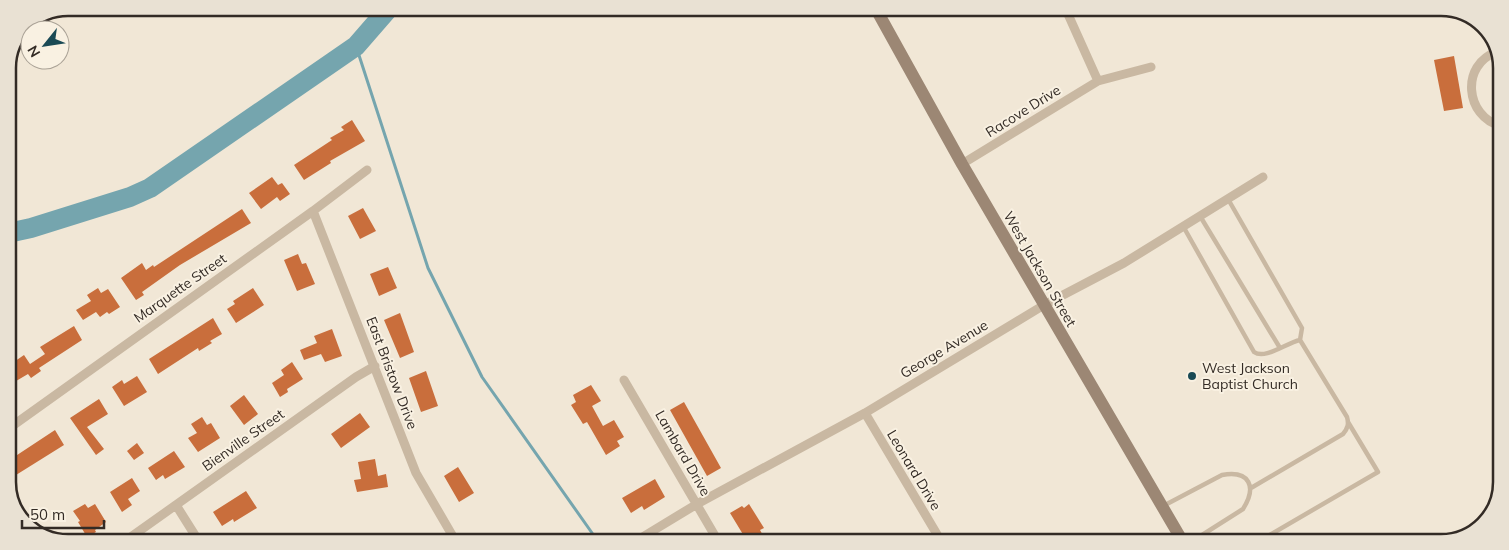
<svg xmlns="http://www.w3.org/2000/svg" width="1509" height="550" font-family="Mulish,sans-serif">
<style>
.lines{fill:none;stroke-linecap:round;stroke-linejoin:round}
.stream{stroke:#75a5ae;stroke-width:3}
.river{stroke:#75a5ae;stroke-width:20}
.building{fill:#c96e3c}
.lane{stroke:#c9b8a2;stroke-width:4.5}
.street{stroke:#c9b8a2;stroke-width:9}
.secondary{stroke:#9c8774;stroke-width:12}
.poi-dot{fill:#1a4a55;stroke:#f9f1e2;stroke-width:2}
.labels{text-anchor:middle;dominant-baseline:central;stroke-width:4;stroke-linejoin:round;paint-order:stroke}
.street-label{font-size:14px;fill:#332b25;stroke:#f9f1e2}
.poi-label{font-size:14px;fill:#332b25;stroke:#f9f1e2;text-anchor:start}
.rim{fill:none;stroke:#332b25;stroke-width:2.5}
</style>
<rect width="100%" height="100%" fill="#f1e7d6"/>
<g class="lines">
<path class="stream" d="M356,46l72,222 54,109 115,163"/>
<path class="river" d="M8,233l23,-5 99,-31 20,-9 206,-142 33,-38"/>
</g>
<path class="building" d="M1454,56l9,52 -19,3 -10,-51z
M352,120l13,21 -35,20 1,2 -27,17 -10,-15 38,-25 -2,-2 14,-8 -3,-3z
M272,177l6,8 4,-2 8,11 -10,7 -3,-4 -16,12 -12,-16z
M363,208l13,23 -16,8 -12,-23z
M242,209l9,14 -71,42 -38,27 2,3 -8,5 -15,-22 21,-15 4,7 7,-5 1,2z
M298,254l4,10 4,-1 9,21 -18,7 -13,-31z
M388,267l9,21 -18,8 -9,-22z
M98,288l3,5 7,-4 12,18 -11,7 -2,-2 -7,5 -4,-5 -13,8 -7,-10 15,-9 -4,-6z
M253,288l11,17 -28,18 -9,-14 8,-5 -2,-3z
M400,313l14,39 -14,6 -16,-38z
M213,318l9,16 -12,7 2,2 -13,8 -1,-3 -40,26 -9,-15z
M74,326l8,14 -43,28 2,3 -10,7 -3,-4 -17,10 -3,-5v-13l16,-11 6,9 15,-10 -5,-7z
M332,329l10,27 -17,6 -4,-8 -17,6 -4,-10 17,-7 -3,-7z
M292,362l11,17 -16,10 1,3 -8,5 -8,-14 12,-8 -3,-5z
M426,371l12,35 -17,6 -12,-34z
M137,376l10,16 -23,14 -12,-19 10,-7 2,4z
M591,385l10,16 -9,5 11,20 11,-6 10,17 -7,4 3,5 -14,9 -19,-33 -4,2 -12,-19 5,-3 -3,-7z
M244,395l14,19 -14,11 -14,-19z
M99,399l9,15 -21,13 17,22 -8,6 -26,-37z
M684,402l37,66 -14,8 -37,-66z
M360,413l10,14 -29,21 -10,-14z
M202,417l5,8 4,-2 9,15 -22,14 -10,-14 9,-5 -6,-9z
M55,430l9,15 -56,35v-19z
M137,443l7,10 -10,7 -7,-9z
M174,451l11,16 -20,12 -2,-4 -7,5 -8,-12z
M375,459l3,17 8,-2 2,13 -31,5 -3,-12 7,-1 -3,-17z
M458,467l16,26 -15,9 -15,-26z
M132,478l8,13 -12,8 4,6 -10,7 -12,-20z
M655,479l10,18 -21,13 -2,-4 -11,7 -9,-15z
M246,491l11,17 -23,14 -1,-3 -11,7 -9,-14z
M85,504l3,4 7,-4 11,18 -11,8 1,2 -9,5 -9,-15 2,-1 -7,-10z
M749,504l15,24 -4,2 6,11h-19l-17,-28 12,-7 2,2z"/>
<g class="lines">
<path class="lane" d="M1228,199l74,129 -2,12 47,77c2,7 1,11 -4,17l-92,54
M1200,216l80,132
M1183,226l71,126c11,8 32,-9 46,-12
M1165,505l57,-30c28,-5 35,12 21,34l-52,33
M1263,542l5,-6 110,-64 -30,-50"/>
<path class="street" d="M1071,10l-4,2 31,69
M1497,52c-37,12 -32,65 4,74
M962,164l136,-83 53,-14
M313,211l103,262 39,67
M624,380l94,161
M865,413l76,128
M8,429l305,-218 54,-41
M176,505l22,35
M128,539l228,-162 19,-11
M636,541l61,-37 168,-91 179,-108 80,-42 139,-86"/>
<path class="secondary" d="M876,9l86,155 221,378"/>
</g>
<circle class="poi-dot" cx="1192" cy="376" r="5"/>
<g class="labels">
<g class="street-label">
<text transform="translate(1023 111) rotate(-32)">Racove Drive</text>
<text transform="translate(1040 269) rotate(60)">West Jackson Street</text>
<text transform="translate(180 288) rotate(-35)">Marquette Street</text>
<text transform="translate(944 349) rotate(-31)">George Avenue</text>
<text transform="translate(392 373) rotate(69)">East Bristow Drive</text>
<text transform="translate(243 440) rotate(-35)">Bienville Street</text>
<text transform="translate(683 453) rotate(60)">Lambard Drive</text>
<text transform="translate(914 470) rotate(59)">Leonard Drive</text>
</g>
<g class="poi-label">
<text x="1202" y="368">West Jackson<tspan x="1202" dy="16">Baptist Church</tspan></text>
</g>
</g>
<path d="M0 0H1509V550H0ZM68 16H1441A52 52 0 0 1 1493 68V482A52 52 0 0 1 1441 534H68A52 52 0 0 1 16 482V68A52 52 0 0 1 68 16Z" fill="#e9e1d3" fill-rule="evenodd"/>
<path class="rim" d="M68 16H1441A52 52 0 0 1 1493 68V482A52 52 0 0 1 1441 534H68A52 52 0 0 1 16 482V68A52 52 0 0 1 68 16Z"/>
<g transform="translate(45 45) rotate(240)"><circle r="24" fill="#f9f1e2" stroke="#aaa296"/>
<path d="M0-4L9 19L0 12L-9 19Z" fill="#1a4a55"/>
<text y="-8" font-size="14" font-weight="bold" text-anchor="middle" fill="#332b25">N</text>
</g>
<path d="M22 520v8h82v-8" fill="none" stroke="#332b25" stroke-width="2.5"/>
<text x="30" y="520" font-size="15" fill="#332b25" stroke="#f9f1e2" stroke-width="4" paint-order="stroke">50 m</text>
</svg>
